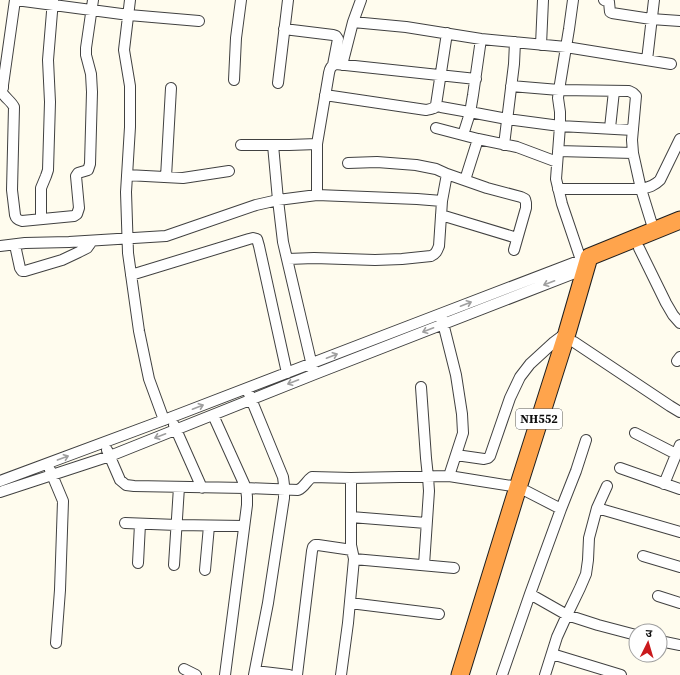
<svg xmlns="http://www.w3.org/2000/svg" width="680" height="675" font-family="'Source Serif 4','Noto Sans Devanagari',serif">
<style>
.lines{fill:none;stroke-linecap:round;stroke-linejoin:round}
.street-casing{stroke:#414141;stroke-width:12}
.highway-casing{stroke:#1f1f1f;stroke-width:19}
.street{stroke:#fff;stroke-width:10}
.highway{stroke:#ffa44c;stroke-width:17}
.oneway{stroke:#9f9f9f}
.labels{text-anchor:middle;dominant-baseline:central;stroke-width:4;stroke-linejoin:round;paint-order:stroke}
.shield{fill:#fff;stroke:#565656;stroke-width:1}
.shield-label{font-size:12px;font-weight:bold;fill:#0e0e0e}
</style>
<rect width="100%" height="100%" fill="#fffcee"/>
<g class="lines">
<defs>
<path id="street" d="M16,0l113,15 70,6
M130,0l-6,50 6,36v41l-4,65 2,61 11,78 10,48 15,41
M573,0l-4,29 -10,61 -1,8 2,14v14l-4,53 6,25 19,56
M604,0l5,2 1,10 2,1 39,6 29,2
M353,22l53,5 75,12 85,8 105,17
M284,29l49,6 3,1 2,3 -5,26
M541,45l2,-45
M647,60l7,-60
M342,65l11,-43 8,-22
M234,80l2,-42 5,-38
M278,83l10,-83
M511,86l48,4 70,1 4,2 3,3 -4,44 1,13 8,36 13,42
M0,91l3,-3v-3l12,-85
M1,91c4,7 10,10 13,16l-2,83 3,25c1,4 3,5 7,6l52,-5 3,-2 2,-6 -3,-32 2,-3 10,-3 2,-6 2,-72 -1,-18 -5,-19v-7l7,-48
M325,95l101,15c5,-1 8,-1 10,-5l11,-72
M434,108l3,-2 4,1 28,5 1,1
M470,112l37,7 53,7 73,4
M436,128l42,11 39,8 40,15
M610,128l4,-37
M463,135l7,-22 3,-18 8,-56
M241,145h48l28,-1
M273,145l5,55 5,42 30,128
M504,145l10,-81 1,-22
M558,151l75,2
M447,174l40,14 34,9 4,2 1,4v5l-12,42
M127,175l56,3 46,-7
M166,177l5,-89
M465,180l13,-41
M558,189h83c8,-2 13,-3 19,-9l20,-41
M317,195v-51l12,-71c1,-5 2,-7 7,-9l140,15
M441,215l76,23
M41,219v-31l5,-12 2,-6 2,-68 -2,-42 5,-60
M15,245l5,23 2,3h3l37,-11 17,-8 8,-4 5,-7
M0,246l25,-3 44,-1 97,-6 90,-31 22,-5 39,-5 100,4 25,2 5,-27 -11,-5 -20,-4 -39,-3 -29,1
M639,248l27,55 7,12 7,8
M288,259l26,-1 61,2 27,-1 29,-3c5,-2 6,-5 8,-10l3,-45
M131,275l118,-36 4,-1 4,1 2,7 28,127
M442,319l14,56 6,39 1,19 -14,43
M574,342l96,64 10,6
M677,361l3,-4
M421,387l5,71 2,19 1,14 -5,74
M249,394l34,83 1,8v13l-16,105 -14,72
M213,415l33,73 1,9v8l-22,170
M174,425l28,63
M635,433l41,21
M107,450l13,30 6,5 8,1 112,2 52,2c7,-3 8,-9 14,-13l39,1 98,-2 69,11
M456,455l28,4 4,-1 2,-2 20,-58 10,-21 10,-13 24,-22 12,-9
M620,468l60,21
M50,470l13,31 -3,89 -4,53
M0,481l164,-61 276,-106 149,-57
M664,484l16,-39
M0,492l110,-36 205,-82 270,-105
M597,508l83,24
M561,509l15,-38 10,-31
M351,517l75,6
M125,523l52,2 67,1
M643,556l37,11
M354,559l100,9
M138,563l2,-39
M174,565l5,-78
M205,570l4,-44
M530,594l37,21 31,10 38,10
M658,596l22,7
M350,603l89,11
M660,641l20,4
M552,654l69,21
M184,669l12,6
M255,671l34,4
M297,675l15,-124 1,-4 2,-2h3l34,5
M341,675l7,-52 6,-64 -3,-14v-67
M502,675l28,-81 31,-85 -35,-18
M545,675l12,-38 10,-22 13,-27 6,-14 2,-14 1,-22 8,-30 10,-22"/>
<path id="highway" d="M460,675l54,-175 53,-167 22,-76 91,-37"/>
</defs>
<use href="#street" class="street-casing"/>
<use href="#highway" class="highway-casing"/>
<use href="#street" class="street"/>
<use href="#highway" class="highway"/>
</g>
<defs><path id="oneway-shaft" d="M-6 0H5M1.5-3L5.5 0L1.5 3" fill="none" stroke-width="1.6" stroke-linecap="round" stroke-linejoin="round"/></defs>
<g class="oneway">
<use href="#oneway-shaft" transform="translate(549 283) rotate(159)"/>
<use href="#oneway-shaft" transform="translate(466 304) rotate(-21)"/>
<use href="#oneway-shaft" transform="translate(428 330) rotate(159)"/>
<use href="#oneway-shaft" transform="translate(332 356) rotate(-21)"/>
<use href="#oneway-shaft" transform="translate(293 382) rotate(159)"/>
<use href="#oneway-shaft" transform="translate(198 407) rotate(-21)"/>
<use href="#oneway-shaft" transform="translate(160 436) rotate(159)"/>
<use href="#oneway-shaft" transform="translate(63 458) rotate(-20)"/>
</g>
<g class="labels">
<rect class="shield" x="516" y="409" width="46" height="20" rx="3"/>
<g class="shield-label">
<text x="539" y="419">NH552</text>
</g>
</g>
<g transform="translate(648 643) rotate(5)"><circle r="19" fill="#ffffff" stroke="#9f9f9f"/>
<path d="M0-3L7 15L0 10L-7 15Z" fill="#ca191c"/>
<text y="-6" font-size="11" font-weight="bold" text-anchor="middle" fill="#0e0e0e">उ</text>
</g>
</svg>
